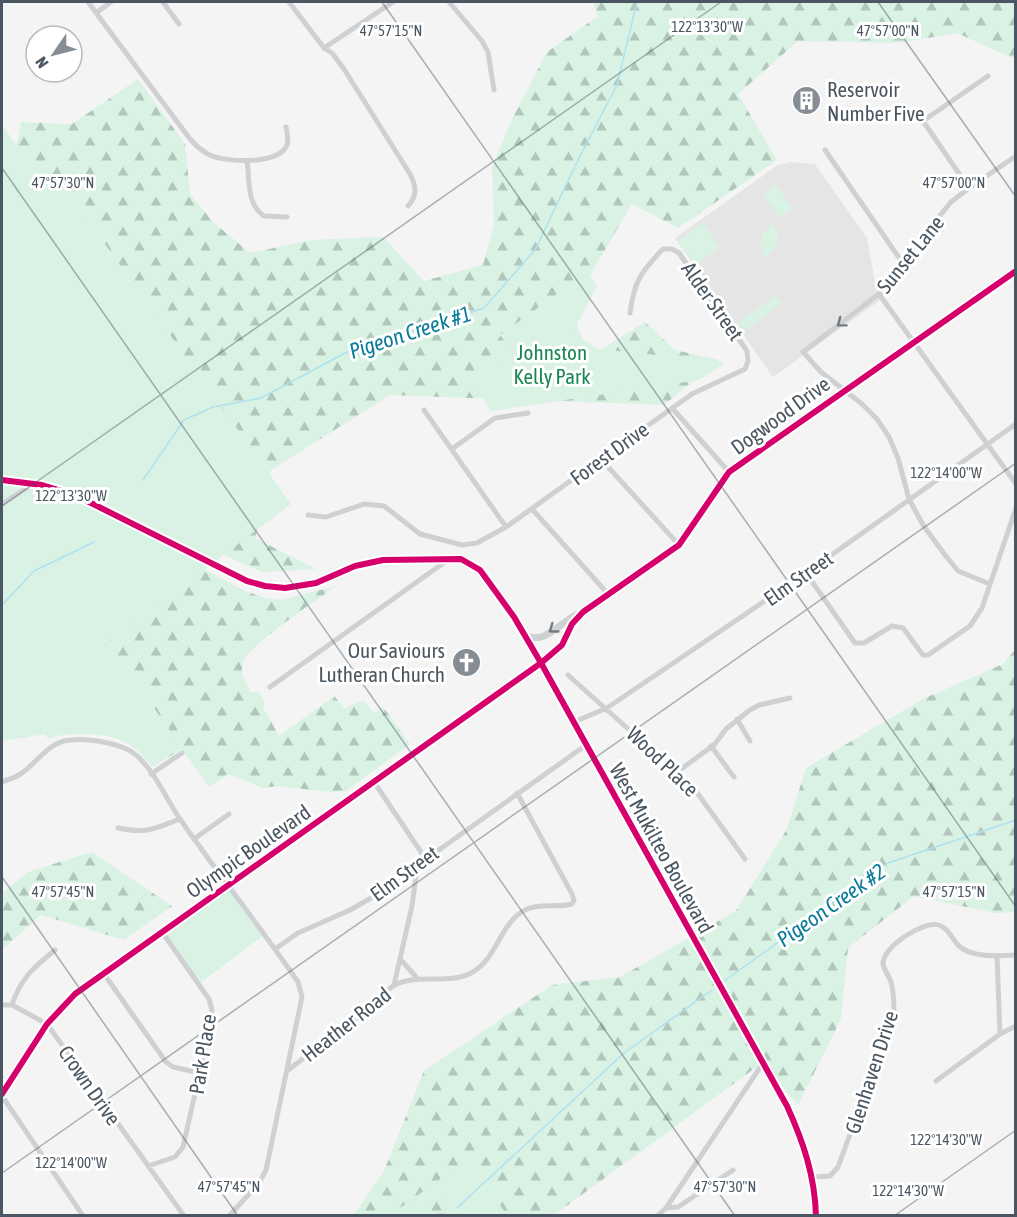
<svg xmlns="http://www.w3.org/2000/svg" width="1017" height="1217" font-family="'Asap Condensed',sans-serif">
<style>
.education{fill:#e6e5e6}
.forest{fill:url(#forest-firs)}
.green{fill:#d9f2e3}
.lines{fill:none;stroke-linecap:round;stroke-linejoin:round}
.stream{stroke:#aee2f0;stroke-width:1.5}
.minor{stroke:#ced0d2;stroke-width:5}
.tertiary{stroke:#ced0d2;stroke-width:7}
.secondary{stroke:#ced0d4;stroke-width:8}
.cycleway-casing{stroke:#fff;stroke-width:10}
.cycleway{stroke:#d6006c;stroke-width:6}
.oneway{stroke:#727b83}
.ticks{fill:none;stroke:#4a5661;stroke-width:1.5;stroke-opacity:0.45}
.labels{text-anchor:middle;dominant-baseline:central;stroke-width:6;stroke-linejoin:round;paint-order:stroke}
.poi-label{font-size:21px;fill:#4a5661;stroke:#fff;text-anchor:start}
.street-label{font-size:21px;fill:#4a5661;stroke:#fff}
.park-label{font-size:21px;fill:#17864f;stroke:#fff}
.water-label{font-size:22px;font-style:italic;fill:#0c7c9b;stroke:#fff}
.ticks-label{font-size:15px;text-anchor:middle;fill:#4a5661;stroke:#fff;stroke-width:6;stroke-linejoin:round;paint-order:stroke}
</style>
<defs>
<pattern id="forest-firs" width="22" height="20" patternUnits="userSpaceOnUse" patternTransform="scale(1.5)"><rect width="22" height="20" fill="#d9f2e3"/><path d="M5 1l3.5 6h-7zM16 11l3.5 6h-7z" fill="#b2c7bb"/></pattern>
</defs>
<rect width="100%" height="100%" fill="#f4f4f4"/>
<path class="education" d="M791,162l24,2 52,74 8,44 11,14 -113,81 -98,-139 103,-73z"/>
<path class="forest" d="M593,2h422v54l-3,2 -55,-25 -59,10 -100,-2 -60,53 39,66 -99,68 -46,-24 -62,105 20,48 55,-35 30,28 44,10 -55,45 -274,-10 -119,75 -16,68 61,31 -54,3 -108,-48 -147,-363 11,-21 3,-18 51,2 66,-45 47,65 5,50 23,28 37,31 61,-13 72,-3 41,44 59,-16 11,-40 -2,-57 20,-49 35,-67 51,-36z
M2,488l184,72 59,31 20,7 17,2 54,-14c-19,14 -86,58 -93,76 -4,10 4,22 8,30h8l5,10v7l15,27 55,-40 11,12 18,-8 11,13 9,-6 27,37 -64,47 -16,1 -53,-6 -14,2 -35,-14 -19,13 -27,-38 -29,18c-20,-26 -36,-32 -68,-33 -13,0 -24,0 -37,5l-3,-5 -43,7z
M1015,650v262l-20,1 -81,-17 -66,52 -7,71 -43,86 -36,-42 -208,152 -201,1 31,-45 40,-100 128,-86 68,-8 116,-66 51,-82 19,-61 117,-69 80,-35z
M92,852l80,54 -48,34 -83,-25 -39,35v-57l26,-21z"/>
<path class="green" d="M2,125l44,61 11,-9 234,327 -183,138 74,106 -30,18c-19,-23 -32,-30 -61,-32 -16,-1 -28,-1 -43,4l-3,-5 -43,7z
M776,185l17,24 -13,9 -17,-24z
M703,223l17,25 -25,17 -17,-24z
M773,223c9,17 5,23 -7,35 -10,-16 -6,-24 7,-35z
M588,272l9,14 -24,46 25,17 126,13 -3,4 -22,14 -208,31 -19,-29 42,-29 -14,-18z
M775,296l6,8 -38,27 -6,-8z
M227,884l38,50 -66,50 -37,-52z
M468,1159l39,56h-41c-14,-25 -36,-17 -53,0h-23z"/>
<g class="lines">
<path class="stream" d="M143,480l41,-60 29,-13 48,-9 84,-45 139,-45 51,-58 45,-94 37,-71 20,-83
M2,605l32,-34 60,-29
M723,982l165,-119 128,-43
M457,1208l167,-155 88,-63"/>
<path class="minor" d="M88,2l102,137c6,7 13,13 22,17 16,6 67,9 75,-11 2,-5 0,-13 -1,-18
M163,2l16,22
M289,2l35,46 8,5 12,16 66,105c6,12 8,21 -2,32
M449,2l33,39 6,11 6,38
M96,13l15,-11
M324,48l69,-46
M825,150l77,112
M247,161c3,19 -1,43 17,55l23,1
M969,188l-46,-67 65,-45
M879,294l137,190
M672,408l57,64
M424,410l82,117
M452,449l43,-31 33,-5
M600,458l79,87
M2,504l31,-20
M532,509l76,85
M308,515l18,2 38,-13 20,2 36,28 42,11 15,-2 29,-16 186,-133 53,-25 3,-8 -1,-10 -68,-98 -7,-4h-9c-22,23 -29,32 -33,64
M806,573l49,70h9l28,-17 11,2 20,27h5l42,-29 12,-18 34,-100
M990,584l-32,-13 -13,-16 -22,-30 -14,-26 -11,-41 -9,-21 -12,-18 -15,-15 -41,-32 -18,-20 76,-58 23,-32 49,-60 18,-14 47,-32
M568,675l125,112 52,72
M270,687l179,-128
M737,719l13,22
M574,722l33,-14 199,-135 210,-149
M711,746l23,31
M677,772l37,-27 12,-16 24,-19 9,-5 31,-7
M151,774l31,-21
M2,782c5,-2 12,-4 17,-7 18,-11 28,-33 51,-35 17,-2 53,3 66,15 19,16 30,44 44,64 38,55 80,107 118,163l4,15 -36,173 -7,13 -30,33
M374,782l51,76 -9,18 -4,30 -18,79
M118,828c29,6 36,1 62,-9
M194,839l35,-25
M275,949l23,-16 52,-23 23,-13 213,-152
M997,956l3,78
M401,960l17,19
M104,974l62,88 7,5 27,6
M2,1005h10l35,19 137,192
M12,1005c8,-26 23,-39 43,-55
M287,1071c28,-22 58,-41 84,-64 7,-7 15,-17 24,-22 23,-12 53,0 76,-12 28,-15 28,-51 56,-64 15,-6 30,-1 45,-5l2,-4 -2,-6 -55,-101
M936,1081l64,-47 16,-8
M2,1096l81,120
M148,1166l27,-9 8,-10 28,-124 1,-13 -3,-11 -47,-67
M812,1177l18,-1 8,-9 56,-153c0,-11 0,-22 -3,-32 -2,-6 -7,-12 -8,-18 -1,-17 41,-44 56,-39 9,3 13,13 19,20 12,13 41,11 58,10
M666,1208l12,-1 55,-37
M439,1216h6
M657,1216l9,-8 97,-145"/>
<path class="tertiary" d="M523,633c20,16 38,-13 57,-20
M2,1094l45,-70 28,-30 466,-331 21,-18 10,-21 11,-12 96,-67 50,-73 287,-201"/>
<path class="secondary" d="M2,480l40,5 33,10 172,86 18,5 20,2 31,-5 39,-17 28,-6 78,-1 19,11 34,47 27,46 246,443c16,35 28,70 29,110"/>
<defs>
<path id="cycleway" d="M2,480l40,5 33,10 172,86 18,5 20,2 31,-5 39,-17 28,-6 78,-1 19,11 34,47 27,46 246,443c16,35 28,70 29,110
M2,1094l45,-70 28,-30 466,-331 21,-18 10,-21 11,-12 96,-67 50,-73 287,-201"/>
</defs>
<use href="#cycleway" class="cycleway-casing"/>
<use href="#cycleway" class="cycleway"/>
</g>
<defs><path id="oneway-chevron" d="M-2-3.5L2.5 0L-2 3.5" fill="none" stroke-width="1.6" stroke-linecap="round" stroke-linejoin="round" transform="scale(1.5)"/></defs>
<g class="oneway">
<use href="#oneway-chevron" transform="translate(841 323) rotate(143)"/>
<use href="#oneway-chevron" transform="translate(553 629) rotate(144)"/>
</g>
<path class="ticks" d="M382,2l634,905M878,2l138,195M2,168l733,1048M2,506l719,-504M2,877l236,339M2,1173l1014,-710M894,1216l122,-86"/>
<defs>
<symbol id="building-disc" viewBox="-11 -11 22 22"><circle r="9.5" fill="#868d94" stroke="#fff"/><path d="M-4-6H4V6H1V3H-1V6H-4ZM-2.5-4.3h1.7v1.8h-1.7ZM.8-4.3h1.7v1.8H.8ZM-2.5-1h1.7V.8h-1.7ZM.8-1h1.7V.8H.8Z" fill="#fff"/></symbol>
<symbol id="church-disc" viewBox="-11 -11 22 22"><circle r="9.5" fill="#868d94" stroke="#fff"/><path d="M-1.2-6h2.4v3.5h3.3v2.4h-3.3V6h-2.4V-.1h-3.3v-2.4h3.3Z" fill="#fff"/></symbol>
</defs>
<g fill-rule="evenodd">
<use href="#building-disc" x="790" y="84" width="33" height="33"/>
<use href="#church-disc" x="450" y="646" width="33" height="33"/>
</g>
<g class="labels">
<g class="poi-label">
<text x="827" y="89">Reservoir<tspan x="827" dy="24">Number Five</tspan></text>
<text x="445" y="650" text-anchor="end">Our Saviours<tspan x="445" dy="24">Lutheran Church</tspan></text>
</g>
<g class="street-label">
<text transform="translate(910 254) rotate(-51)">Sunset Lane</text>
<text transform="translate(713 301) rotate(55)">Alder Street</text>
<text transform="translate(780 415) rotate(-36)">Dogwood Drive</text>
<text transform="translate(609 453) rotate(-36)">Forest Drive</text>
<text transform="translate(798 578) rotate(-35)">Elm Street</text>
<text transform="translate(663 761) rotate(44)">Wood Place</text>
<text transform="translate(662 848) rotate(61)">West Mukilteo Boulevard</text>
<text transform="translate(248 851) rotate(-35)">Olympic Boulevard</text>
<text transform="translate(404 873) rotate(-36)">Elm Street</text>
<text transform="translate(346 1024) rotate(-38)">Heather Road</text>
<text transform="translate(202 1054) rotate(-81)">Park Place</text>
<text transform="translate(871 1072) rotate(-72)">Glenhaven Drive</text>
<text transform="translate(90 1085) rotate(55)">Crown Drive</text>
</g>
<g class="park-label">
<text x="552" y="352">Johnston<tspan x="552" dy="24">Kelly Park</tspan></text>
</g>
<g class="water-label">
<text transform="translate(410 332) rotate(-18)">Pigeon Creek #1</text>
<text transform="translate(831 905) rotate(-35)">Pigeon Creek #2</text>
</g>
</g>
<g class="ticks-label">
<text x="707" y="32">122°13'30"W</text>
<text x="391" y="36">47°57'15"N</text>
<text x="888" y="36">47°57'00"N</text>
<text x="63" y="188">47°57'30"N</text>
<text x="954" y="188">47°57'00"N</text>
<text x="946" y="478">122°14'00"W</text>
<text x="71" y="501">122°13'30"W</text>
<text x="63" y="897">47°57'45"N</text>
<text x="954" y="897">47°57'15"N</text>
<text x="946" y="1145">122°14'30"W</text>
<text x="71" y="1168">122°14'00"W</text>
<text x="229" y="1192">47°57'45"N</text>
<text x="725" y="1192">47°57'30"N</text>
<text x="908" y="1196">122°14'30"W</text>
</g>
<rect width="1017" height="1217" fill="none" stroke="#4a5661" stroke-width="6"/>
<g transform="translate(54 54) rotate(235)"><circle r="28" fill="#ffffff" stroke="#b7bbc0" stroke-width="1.5"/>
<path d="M0-4.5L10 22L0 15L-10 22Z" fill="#868d94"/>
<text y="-9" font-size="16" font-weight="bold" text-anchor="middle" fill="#4a5661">N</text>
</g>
</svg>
